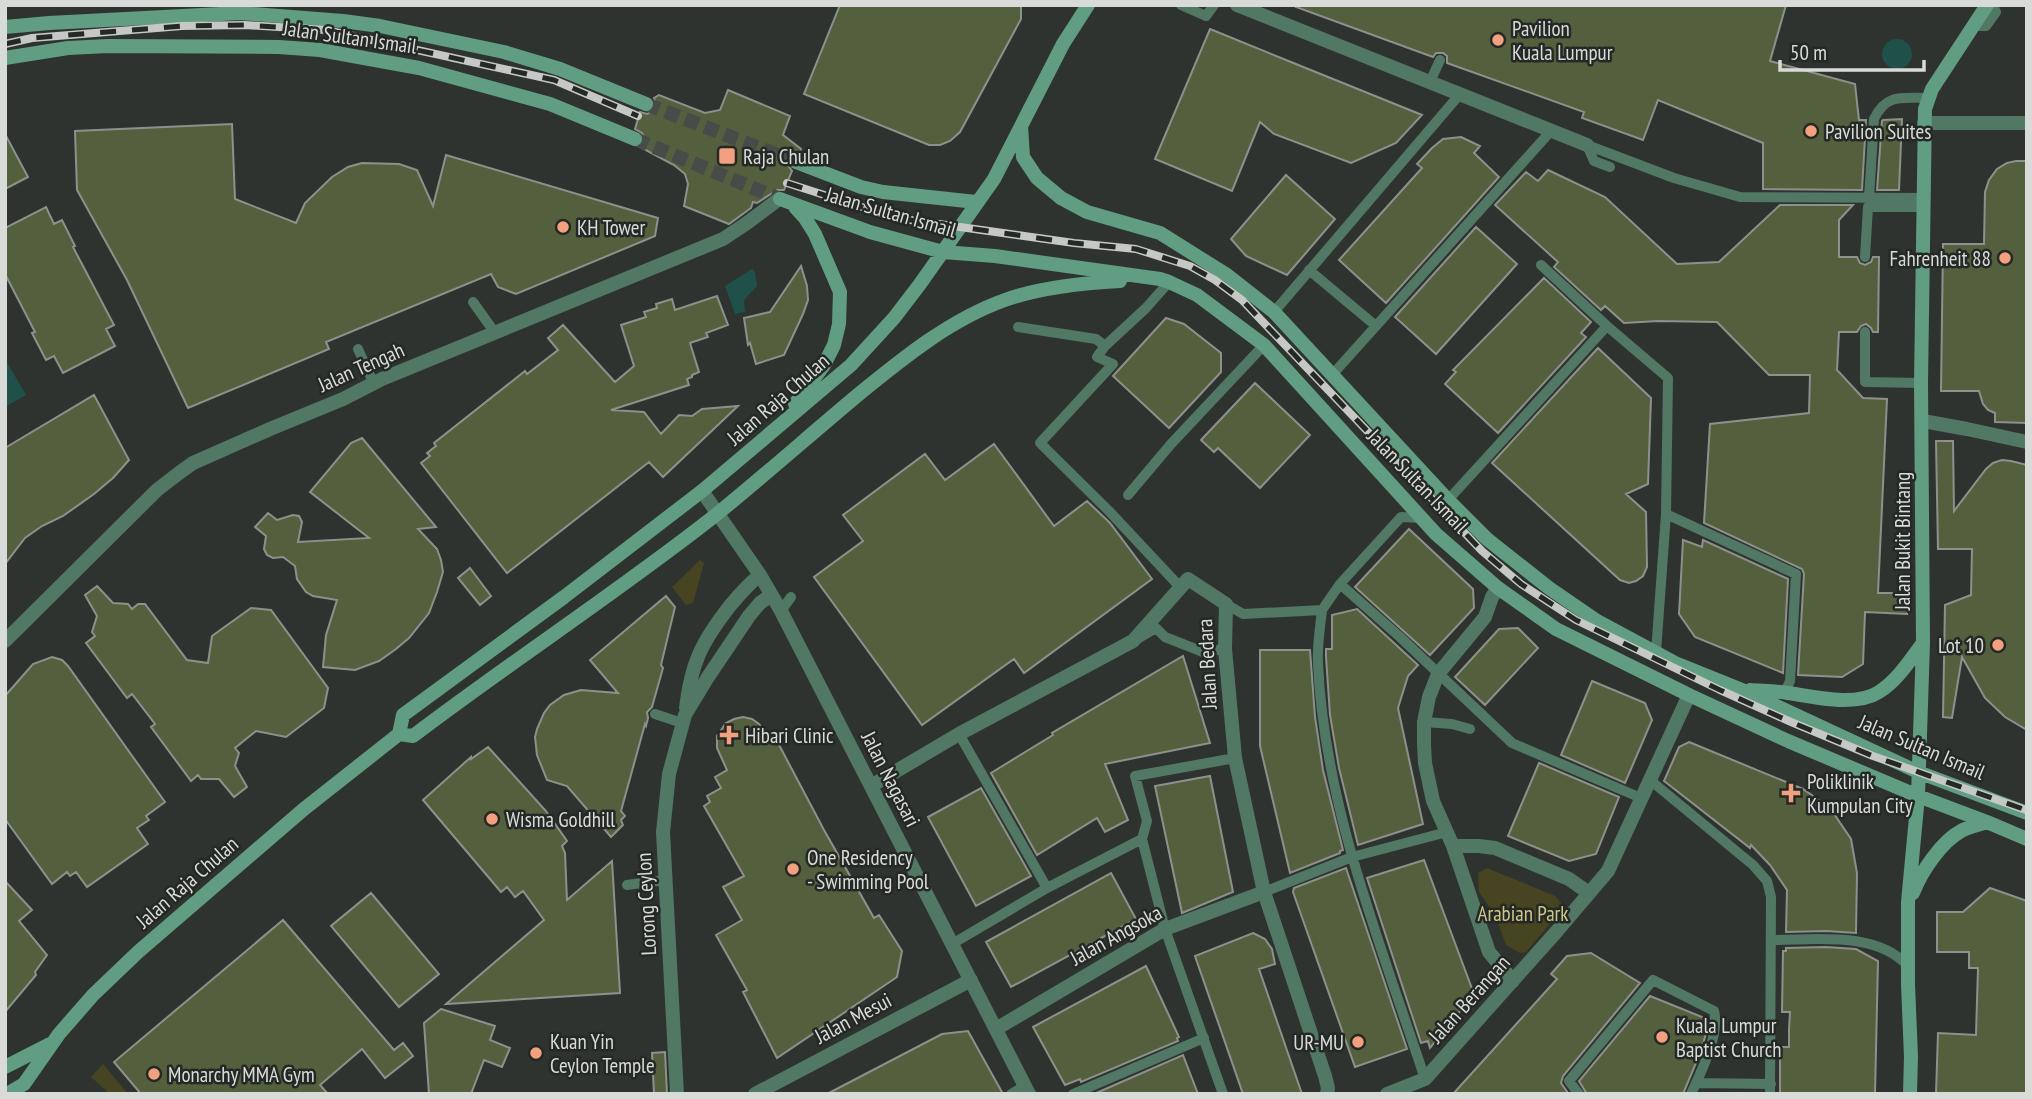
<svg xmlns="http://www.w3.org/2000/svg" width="2032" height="1099" font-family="'PT Sans Narrow',sans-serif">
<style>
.green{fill:#474422}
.water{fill:#20504a}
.building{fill:#545f3e;stroke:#8e918b;stroke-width:2}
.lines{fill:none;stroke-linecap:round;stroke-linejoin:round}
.secondary-tunnel{stroke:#484c48;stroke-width:14;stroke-dasharray:14 7;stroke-linecap:butt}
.lane{stroke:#517765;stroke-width:10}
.street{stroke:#517765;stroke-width:14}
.secondary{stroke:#609d82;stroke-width:14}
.rail-casing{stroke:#c6c8c6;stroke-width:8}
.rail{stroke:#252925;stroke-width:5;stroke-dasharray:16;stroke-linecap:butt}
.poi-dot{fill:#f2a07f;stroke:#252925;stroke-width:2.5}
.labels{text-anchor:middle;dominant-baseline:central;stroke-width:5;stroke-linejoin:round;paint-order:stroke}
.poi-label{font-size:21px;fill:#d9dbd9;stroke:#252925;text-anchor:start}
.street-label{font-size:21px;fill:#d9dbd9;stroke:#252925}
.park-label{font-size:21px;fill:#cdc788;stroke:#252925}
</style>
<rect width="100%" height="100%" fill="#2f332f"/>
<path class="green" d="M700,560l4,3 -11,40 -7,2 -14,-18z
M1487,868l68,28 7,8 -7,14 -29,34 -6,1 -14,-8 -11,-30 -16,-23 -1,-19z
M103,1064l25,30h-18l-19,-17z"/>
<path class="water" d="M1882 54a15 15 0 1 1 30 0a15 15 0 1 1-30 0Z
M752,269l3,3 2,14 -13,14 1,12 -10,2 -10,-28z
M5,359l21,36 -21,12z"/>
<path class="building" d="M840,5h181v14l-61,113 -10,9 -10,4h-11l-125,-51z
M1297,5h489l-16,56 85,23 4,36h7l-4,70 -99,-1v-46l-105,-43 -15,40 -61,-22 2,-6 -137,-49v-7l-4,-3h-7l-3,4 -137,-50z
M1210,29l76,31 136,55 -26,28 -45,20 -77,-29 -14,-12 -28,69 -77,-32z
M728,90l62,26 -7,19 18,14 -1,4h-6l-7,5v6l5,7 -8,19h-7l-20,13 -4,-1 -2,6 -22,16 -45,-18 4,-22 -3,-10 -11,-9 -34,-18 4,-4v-6l-2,-4 -7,-4 5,-17 7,2 5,-3 4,-8 -2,-5 5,-3 46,18 15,-3z
M1902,119l-3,71h-22l5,-69 1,-1z
M232,124l3,75 61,24 9,-20 27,-26 16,-10 14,-4 37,1 18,6 16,36 13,-51 212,63 -3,18 -139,58 -18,-7 -7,-13 -165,68 3,7 -141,59 -61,-128 -50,-90 -2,-59z
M5,134l23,43 -23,12z
M1461,137l19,9 -6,7 25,24 -113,126 -47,-43 83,-92 -5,-4 15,-16 11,-9z
M2016,161h11v262l-32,-1v-9l-7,-3 -5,-6 -4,-13h-38l2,-147h41l1,-52 4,-12 8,-11 10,-6z
M1548,170l57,27 72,67 42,-2 61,-57h73l-14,15v37h18l3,6 5,2 6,-3 2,-5h6l-1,75h-5l-2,-4 -5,-4 -5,2 -4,6h-18l-2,38 26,28 24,1 -9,194h29v21l-42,-2 -2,52 -21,13 -44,-2 6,-101 -2,-5 -98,-46 6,-99 99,-11 1,-38h-41l-52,-53 -59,-1 -34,2 -19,-17 -4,4 -47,-43 4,-5 -63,-57 31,-33 12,9z
M1286,175l49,44 -48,56 -41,-19 -15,-17z
M46,207l8,17 8,-4 13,26 -2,1 41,78 -8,4 9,17 -52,27 -9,-17 -8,4 -14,-27 3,-1 -30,-58v-46z
M1476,227l41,37 -81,90 -41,-37z
M801,266l6,20 1,14 -5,14 -19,41 -28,9 -6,-21 -2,2 -4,-27 26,-6z
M1544,278l47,44 -10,11 5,4 -88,96 -53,-49 11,-12 -3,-2z
M717,296l11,29 -22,8 2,4 -18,6 9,29 -7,3v2l-5,2 2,6 -78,25 33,2 17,22 18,-19 13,1 10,-7 36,-3 -75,71 -14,-15 -142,111 -86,-110 9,-7 -3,-3 9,-7 -2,-3 91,-72 2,3 31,-24 -10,-12 15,-13 52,57 19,-16 -13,-41 25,-8 -2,-5 13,-4 -1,-4 16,-5 3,11z
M1166,318l18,6 37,29v19l-52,56 -56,-52z
M1598,348l53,50 -3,86 -22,10 20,18 1,55 -4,9 -7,5 -7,2 -9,-3 -128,-117z
M1255,383l55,52 -50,53 -42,-40 -4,4 -13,-12z
M94,395l35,65 -16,18 -19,16 -31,22 -21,10 -17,12 -20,26v-116z
M362,438l74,89 -18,2 19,20 4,11 2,12 -6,20 -8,21 -20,25 -13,11 -17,12 -24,9 -32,-3 3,-32 11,-35 -24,-4 -7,-4 -9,-13 -2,-13 -12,-9 -10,1 -6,-3 -3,-6 2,-13 -11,-9 13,-14 9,7 16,-5 6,1 3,6 -4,20 71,-4 -59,-46 41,-49z
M1936,441h17l1,70 32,-42 7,-6 9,-3 9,1 16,4v265l-22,-13 -20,-19 -23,-41 -10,61 -9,-1 2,-112 26,-10 1,-46h-34z
M994,444l60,82 33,-25 23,22 42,56 -128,94 -10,-14 -92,66 -108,-148 49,-36 -20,-26 82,-61 20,26z
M1409,529l64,60 1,19 -44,47 -75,-68z
M1683,540l19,7 1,-7 85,39 -5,94 -88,-36 -16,-23z
M470,568l21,28 -11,9 -22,-27z
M97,586l16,17 15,1 4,5 6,-5h7l42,56 21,3 4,-27 39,-28 20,2 57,78 -4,20 -38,29 -30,-6 -21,17 4,5 -4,13 12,21 -13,10 -15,-18h-18l-3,-4 -7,6 -40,-54 4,-3 -23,-30 -5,4 -41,-55 9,-7 -3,-4 5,-16 -12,-21z
M666,596l9,11 -14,58 2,3 -11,39 -5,5 1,6 -2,8 -1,-2 -24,87 4,5 -4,4 2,5 -12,12 -44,-51 -20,-6 -10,-25 -2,-18 2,-8 7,-16 6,-8 14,-10 17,-5 37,3 -28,-33z
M1357,609l61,56 -10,11 -10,32 25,116 -65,21 -19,-77 -9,-53 -4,-58v-8h6v-34z
M1518,628l20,20 -53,57 -30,-28 44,-48z
M1260,650h50l5,67 8,53 20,80 -3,1v2l-50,20 -30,-127z
M1183,656l27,87 -105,21 23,56 -23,12 -8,-14 -60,37 -46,-82 62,-38 -1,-2z
M52,657l10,3 6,6 97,136 -19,14 3,4 -12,8 11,16 -61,43 -11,-15 -6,4 -3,-4 -15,12 -47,-65v-123l28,-32z
M1592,681l53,22 7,17 -27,63 -64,-28z
M743,717l9,2 7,5 14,20 4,-3 47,89 50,88 5,-3 23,36 -5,26 -120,81 -34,-66 4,-2 -31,-55 26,-15 -19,-33 21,-11 -40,-70 6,-4 -3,-6 14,-8 -6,-11 12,-7 -10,-22v-12l9,-13 8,-4z
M1689,742l114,47 27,19 21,31 6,34 -1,60 -30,-2 -40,1 1,-42 -17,-25 -19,-20 -1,3 -86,-67 15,-34z
M488,747l58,64 21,30 -5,5 3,7 2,47 45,-39 8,132 -174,11 98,-84 -21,-29 -8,6 -8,-10 -6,5 -78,-92 48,-43v2z
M1539,763l80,34 -23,57 -27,7 -61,-25z
M1210,776l23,116 -51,21 -27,-127z
M981,788l50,88 -55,30 -48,-89z
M1424,860l50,134 -44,54 -2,-7 -7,2 -54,-165z
M1346,868l61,181 -52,18 -62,-175 1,-4z
M1111,873l25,46 -125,68 -25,-45z
M5,881l27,29 -13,11 28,34 -12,17 1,3 -31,37z
M1990,888l37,13v193h-91l2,-61 38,2 2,-67h-9v-16h-32v-40h26z
M371,893l68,81 -40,33 -68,-81z
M283,920l111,130 9,-7 10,13 -28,22 -23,-29 -42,36 8,9h-187l-27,-32z
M1253,933l12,6 7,10 3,15 -16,5 43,125h-59l-48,-138z
M1826,947l30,2 22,12 -3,133h-95v-47h9v-17l1,-18h-8l1,-61h3v-3z
M1591,953l49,30 -77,93 -2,7 7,10 -115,1 104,-115 -6,-5 16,-18z
M1146,966l33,71 -2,1 1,3 -97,41 -1,-3 -15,6 -32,-58z
M1650,996l57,23v11l-6,21 -18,43h-96l-8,-13z
M441,1009l54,17 -5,14 20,8 -8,19 -18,-7 -13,34h-42l-5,-71z
M968,1031l35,63h-176l115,-60z
M665,1052l2,42h-13l-2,-41z
M1183,1055l15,39h-104z"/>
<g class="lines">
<path class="secondary-tunnel" d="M646,104l150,58
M635,139l145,60"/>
<path class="lane" d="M1181,5l25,11 8,-11
M1973,26h13l10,-14 -4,-7
M1430,82l10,-22
M1587,145l87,33 66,19 184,1
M1587,145l7,16 16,6
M1869,198l5,-79c12,-26 29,-21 54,-21
M1865,257l3,-50h55
M1541,265l66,61 61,52 -2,136 -10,138
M1309,270l67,56
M473,302l22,31
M1274,312l186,-218
M1018,327l78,12 9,7 41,-38 23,-26
M1865,332v50l56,1
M1105,346l-8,11 16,7 -73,79 69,68 72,77
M358,349l16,35
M1332,375l219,-244
M1128,495l43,-51 93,-99
M1448,500l159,-174
M1666,514l130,60 -6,107 -5,11
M1340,584l60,53 112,106 129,55
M1226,604l17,10 79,-4 18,-26 61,-67 20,1
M1322,610c-2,18 -5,36 -4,53 6,142 63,282 107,416
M781,611l10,-14
M1139,638l17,-10 9,9 38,15 22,-3
M655,714l27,9
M1424,722l28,2 18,5
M959,734l88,154
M1650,780l103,85 14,16 4,16 -1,197
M1142,839l5,-18 -12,-45 100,-18
M627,885l38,-5
M1264,892l88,-35 95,-25
M1772,940c44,0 104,-9 136,26
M952,944l95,-56 95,-49 23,90 58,165
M1696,1083l75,1
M1011,1094l14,-8
M1073,1094l131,-56
M1579,1094l-10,-13 84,-101 61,31c6,24 -13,61 -23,83"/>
<path class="street" d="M1237,5l350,140
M1924,123h103
M1923,421l44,8 60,13
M702,491l58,84 21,36 248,483
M1498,588l-6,9 -7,20 -47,57 -9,23 -5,25v22l1,19 8,38 20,45 36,106 24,29
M5,641l152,-151 22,-17 14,-10 77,-34 73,-30 39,-20 341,-140 24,-16 32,-24
M686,708c5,-45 16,-66 43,-101 10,-12 18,-22 31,-32
M871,786l88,-52 174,-93 55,-62 38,25 -1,45 10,109 29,134 61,184 3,12 -1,6
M1453,846h26l16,2 74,31 20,14
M996,1029l169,-100 99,-37
M677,1094l-14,-262 6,-58 16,-59 23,-38 41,-61 11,-13 11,-8
M755,1094l216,-114
M1387,1094l38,-15 132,-148 51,-60 81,-176"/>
<path class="secondary" d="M5,27l44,-4 191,-10 103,8 37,5 124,26 56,17 86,35
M5,58l63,-10 40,-2 171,1 41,3 99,18 131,36 85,35
M1021,126l2,31 14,21 24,20 26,14 73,21 67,42 47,37 174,188 39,39 62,49 48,33 78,42 67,27 176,82 109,41
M796,162l65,25 22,5 93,10
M780,199l90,33 73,20 52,4 165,23 9,3 28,13 67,50 172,189 62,54 58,41 133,66 99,46 130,55 69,26 40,17
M795,404l29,-39 10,-20 5,-21 1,-32 -25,-58 -10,-16 -10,-11
M1750,690c12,1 26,1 38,3 27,4 68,14 91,-1 19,-12 31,-32 44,-49
M399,734l14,2c100,-76 205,-144 304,-222 48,-39 94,-80 142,-120 44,-36 92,-75 146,-94 36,-13 78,-17 115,-19
M1913,893c8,-21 28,-51 48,-62 7,-4 18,-6 26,-9
M5,1067l45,-23
M7,1094l17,-10 35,-50 34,-39 45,-43 166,-143 95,-75 4,-19 161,-118 138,-106 149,-126 43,-47 26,-34 74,-105 69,-135 25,-39
M1910,1094l1,-37 -3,-73v-82l10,-106 5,-153 -2,-260 4,-274 7,-20 55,-84"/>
<defs>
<path id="rail" d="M5,44l27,-6 150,-12 63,-1 81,5 228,50 84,36
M787,183l109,35 178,25 62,6 54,17 25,14 27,20 240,251 39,33 55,36 144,70 71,32 82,34 153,54"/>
</defs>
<use href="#rail" class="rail-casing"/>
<use href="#rail" class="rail"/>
</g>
<g class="poi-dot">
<circle cx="1498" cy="40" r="7"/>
<circle cx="1811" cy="131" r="7"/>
<rect x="718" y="147" width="18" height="18" rx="3.5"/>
<circle cx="563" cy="227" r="7"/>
<circle cx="2005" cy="258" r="7"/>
<circle cx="1998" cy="645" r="7"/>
<path d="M725.5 724.5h7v7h7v7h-7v7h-7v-7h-7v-7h7z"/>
<path d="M1787.5 782.5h7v7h7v7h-7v7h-7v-7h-7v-7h7z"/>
<circle cx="492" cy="819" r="7"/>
<circle cx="793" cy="869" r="7"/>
<circle cx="1662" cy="1037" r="7"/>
<circle cx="1358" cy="1042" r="7"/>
<circle cx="536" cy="1053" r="7"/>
<circle cx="154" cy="1074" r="7"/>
</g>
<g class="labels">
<g class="poi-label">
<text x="1512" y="28">Pavilion<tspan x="1512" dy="24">Kuala Lumpur</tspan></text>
<text x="1825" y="131">Pavilion Suites</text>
<text x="743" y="156">Raja Chulan</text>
<text x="577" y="227">KH Tower</text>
<text x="1991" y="258" text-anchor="end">Fahrenheit 88</text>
<text x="1984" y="645" text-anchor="end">Lot 10</text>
<text x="745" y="735">Hibari Clinic</text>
<text x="1807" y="781">Poliklinik<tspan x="1807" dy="24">Kumpulan City</tspan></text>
<text x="506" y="819">Wisma Goldhill</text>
<text x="807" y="857">One Residency<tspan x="807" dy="24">- Swimming Pool</tspan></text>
<text x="1676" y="1025">Kuala Lumpur<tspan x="1676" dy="24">Baptist Church</tspan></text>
<text x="550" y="1041">Kuan Yin<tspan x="550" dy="24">Ceylon Temple</tspan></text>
<text x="1344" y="1042" text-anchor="end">UR-MU</text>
<text x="168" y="1074">Monarchy MMA Gym</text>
</g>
<g class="street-label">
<text transform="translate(350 37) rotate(8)">Jalan Sultan Ismail</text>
<text transform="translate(891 212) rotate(16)">Jalan Sultan Ismail</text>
<text transform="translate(361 367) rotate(-24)">Jalan Tengah</text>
<text transform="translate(778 399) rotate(-41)">Jalan Raja Chulan</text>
<text transform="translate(1418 481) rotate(46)">Jalan Sultan Ismail</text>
<text transform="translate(1902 541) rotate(-90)">Jalan Bukit Bintang</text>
<text transform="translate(1207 664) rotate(-93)">Jalan Bedara</text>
<text transform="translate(1922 747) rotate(23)">Jalan Sultan Ismail</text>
<text transform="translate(891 779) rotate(63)">Jalan Nagasari</text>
<text transform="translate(187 882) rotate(-41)">Jalan Raja Chulan</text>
<text transform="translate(646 904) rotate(-93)">Lorong Ceylon</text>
<text transform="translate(1116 935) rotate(-29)">Jalan Angsoka</text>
<text transform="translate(1469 999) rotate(-48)">Jalan Berangan</text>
<text transform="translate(853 1018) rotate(-28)">Jalan Mesui</text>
</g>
<g class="park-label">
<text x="1523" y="913">Arabian Park</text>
</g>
</g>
<rect width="2032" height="1099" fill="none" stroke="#d9dbd9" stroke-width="14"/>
<path d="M1780 60v10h144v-10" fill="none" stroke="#d9dbd9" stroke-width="3.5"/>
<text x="1790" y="60" font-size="21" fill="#d9dbd9" stroke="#252925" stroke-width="5" paint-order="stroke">50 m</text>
</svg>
